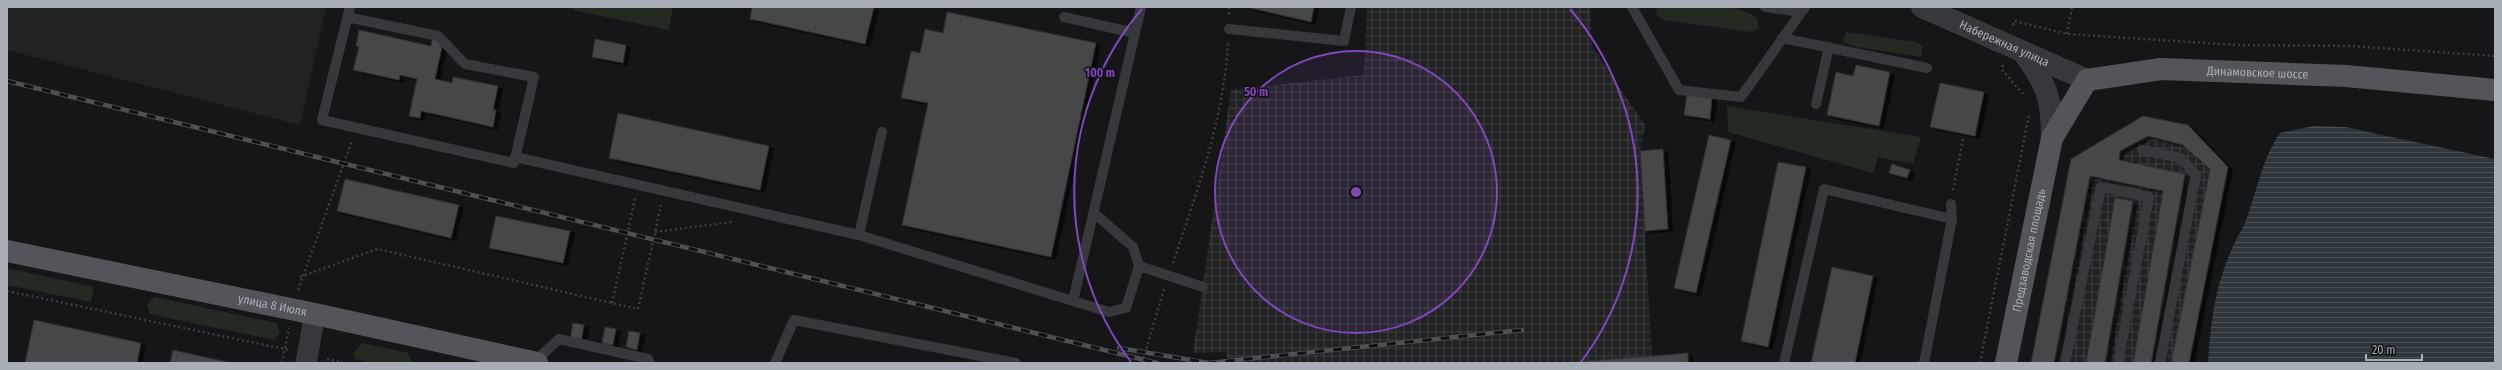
<svg xmlns="http://www.w3.org/2000/svg" width="2502" height="370" font-family="'Fira Sans Condensed',sans-serif">
<style>
.built{fill:#212224}
.industrial{fill:url(#industrial-grid)}
.grass{fill:#222a22}
.water{fill:url(#water-rules)}
.building{fill:#44464a;stroke:#303033;filter:url(#shadow)}
.lines{fill:none;stroke-linecap:round;stroke-linejoin:round}
.path{stroke:#3d3f43;stroke-width:2.5;stroke-dasharray:2 3;stroke-linecap:butt}
.service{stroke:#37383c;stroke-width:10}
.minor{stroke:#37383c;stroke-width:21}
.tertiary{stroke:#37383c;stroke-width:22}
.primary{stroke:#53555a;stroke-width:22}
.rail-casing{stroke:#4e5055;stroke-width:4.5}
.rail{stroke:#101112;stroke-width:3;stroke-dasharray:9;stroke-linecap:butt}
.ring{fill:none;stroke:#8446bd;stroke-width:2}
.labels{text-anchor:middle;dominant-baseline:central;stroke-width:3;stroke-linejoin:round;paint-order:stroke}
.street-label{font-size:12px;fill:#a8aeb6;stroke:#101112}
.centre{fill:#8446bd;stroke:#101112;stroke-width:2}
.ring-label{font-size:12px;text-anchor:middle;font-weight:bold;fill:#8446bd;stroke:#101112;stroke-width:3;stroke-linejoin:round;paint-order:stroke}
</style>
<defs>
<pattern id="industrial-grid" width="8" height="8" patternUnits="userSpaceOnUse"><rect width="8" height="8" fill="#212224"/><path d="M0 4h8M4 0v8" fill="none" stroke="#3e4042"/></pattern>
<pattern id="water-rules" width="6" height="5" patternUnits="userSpaceOnUse"><rect width="6" height="5" fill="#2f373c"/><path d="M0 2.5h6" fill="none" stroke="#4a5156"/></pattern>
<filter id="shadow"><feDropShadow dx="4.5" dy="2.5" stdDeviation="0" flood-color="#0009"/></filter>
</defs>
<rect width="100%" height="100%" fill="#151617"/>
<path class="built" d="M7,7h319l-26,118 -293,-75z"/>
<path class="industrial" d="M1367,7h223l2,40 53,78 -5,26 12,205 36,-3v10h-460l-2,-11 -33,1 38,-263 133,-15z
M2143,116l45,9 40,42 -39,196h-158l40,-204z"/>
<path class="grass" d="M573,7h100l-5,23 -95,-20z
M1657,7c26,0 83,-6 101,12v10l-8,3 -86,-12 -8,-6z
M1846,32l71,10 6,5 -2,10 -70,-11 -8,-5z
M1727,106l194,31 -8,27 -35,-7 -5,16 -145,-41z
M7,268l87,19 -3,15 -84,-17z
M154,297l123,26 3,10 -6,7 -124,-26 -3,-9z
M362,343l46,10 4,10h-38l-19,-4 -2,-6z"/>
<path class="water" d="M2313,126l32,1 150,32v204h-287c2,-37 7,-75 22,-110 4,-10 10,-20 15,-30 12,-31 16,-62 35,-90z"/>
<path class="building" d="M752,7h122l-9,37 -115,-25z
M1246,7h68l-3,15z
M947,12l149,31 -45,214 -149,-32 26,-122 -27,-5 10,-47 9,2 5,-24 18,4z
M359,30l72,16 1,-7 11,3 -8,37 17,4 1,-6 45,9 -5,24h3l-3,17 -72,-16 -1,7 -11,-2 8,-37 -17,-4 -1,5 -46,-10 6,-23 -3,-1z
M595,39l31,6 -3,18 -31,-6z
M1856,65l34,7 -11,54 -52,-11 9,-43 17,4z
M1940,83l44,9 -9,44 -45,-9z
M1687,94l25,3 -2,22 -26,-4z
M618,113l151,33 -9,44 -151,-32z
M2143,116l45,9 40,42 -39,196h-18l39,-194 -27,-24 -35,-9 -28,15 -1,9 66,14 -34,189h-18l30,-172 -73,-15 -36,187h-23l40,-204z
M1709,135l22,5 -35,153 -22,-5z
M1663,149l5,80 -23,2 -5,-80z
M1778,162l28,5 -38,180 -27,-6z
M1892,164l18,6 -3,8 -18,-5z
M345,179l114,26 -8,33 -114,-27z
M2115,198l18,3 -28,162h-19z
M496,216l74,15 -7,32 -74,-15z
M1832,267l41,9 -18,87h-44z
M34,320l107,23 -4,20h-112z
M573,323l11,2 -3,17 -11,-2z
M605,327l11,2 -3,16 -11,-2z
M629,331l11,2 -3,17 -11,-3z
M173,350l59,13h-62z
M1688,353v10h-127l92,-7z"/>
<g class="lines">
<path class="path" d="M1229,7v8
M2013,25l1,-4 53,13 170,11 113,1 145,10
M2067,34l5,-27
M2003,65l-1,5 22,25
M1953,190l10,-51
M655,232l77,-10
M1173,263c24,-72 51,-144 55,-221
M300,277l77,-28 261,60 23,-104
M298,290l54,-149
M7,291l282,59
M612,303l23,-104
M327,359l17,4
M282,363l7,-35
M1142,363l22,-74
M1980,363l49,-248"/>
<path class="service" d="M1632,7l47,83 62,7 64,-90
M1765,7l36,5
M347,17l91,19 27,28 69,13 -20,86 -192,-43 28,-113
M1064,17l71,16
M1229,29l115,12 7,-34
M1782,38l145,30
M1816,104l13,-57
M2142,150l39,8 15,17 -36,188
M515,157l344,78 23,-103
M1951,204l1,15
M1094,213l39,34 6,19 64,21
M859,235l214,66 68,-294
M1073,301l36,11 17,-4 13,-42
M534,362l25,-23 89,20 2,4
M775,363l19,-43 222,43
M1784,363l40,-174 128,30 -28,144
M2065,363l36,-176 48,10 -31,166"/>
<path class="minor" d="M306,363l9,-49"/>
<g class="tertiary">
<path id="s1" d="M1922,7l165,73"/>
<path d="M2025,55c22,30 27,44 27,83"/>
</g>
<g class="primary">
<path id="s2" d="M7,251l308,63 222,49"/>
<path id="s3" d="M2006,363l46,-225 35,-58 74,-11 185,7 149,14"/>
</g>
<defs>
<path id="rail" d="M7,81l1150,282
M1119,348l90,15 313,-33"/>
</defs>
<use href="#rail" class="rail-casing"/>
<use href="#rail" class="rail"/>
</g>
<circle cx="1356" cy="192" r="141" fill="#8446bd" fill-opacity=".12"/>
<g class="ring">
<circle cx="1356" cy="192" r="141"/>
<path d="M1131 362A282 282 0 0 1 1142 9M1570 9A282 282 0 0 1 1581 362"/>
</g>
<g class="labels">
<g class="street-label">
<text stroke="none"><textPath href="#s1" startOffset="90">Набережная улица</textPath></text>
<text stroke="none"><textPath href="#s3" startOffset="469">Динамовское шоссе</textPath></text>
<text stroke="none"><textPath href="#s3" startOffset="115">Предзаводская площадь</textPath></text>
<text stroke="none"><textPath href="#s2" startOffset="271">улица 8 Июля</textPath></text>
</g>
</g>
<circle cx="1356" cy="192" r="6" class="centre"/>
<g class="ring-label">
<text x="1100" y="77">100 m</text>
<text x="1256" y="96">50 m</text>
</g>
<rect width="2502" height="370" fill="none" stroke="#a8aeb6" stroke-width="16"/>
<path d="M2366 354v6h56v-6" fill="none" stroke="#a8aeb6" stroke-width="2"/>
<text x="2372" y="354" font-size="12" fill="#a8aeb6" stroke="#101112" stroke-width="3" paint-order="stroke">20 m</text>
</svg>
